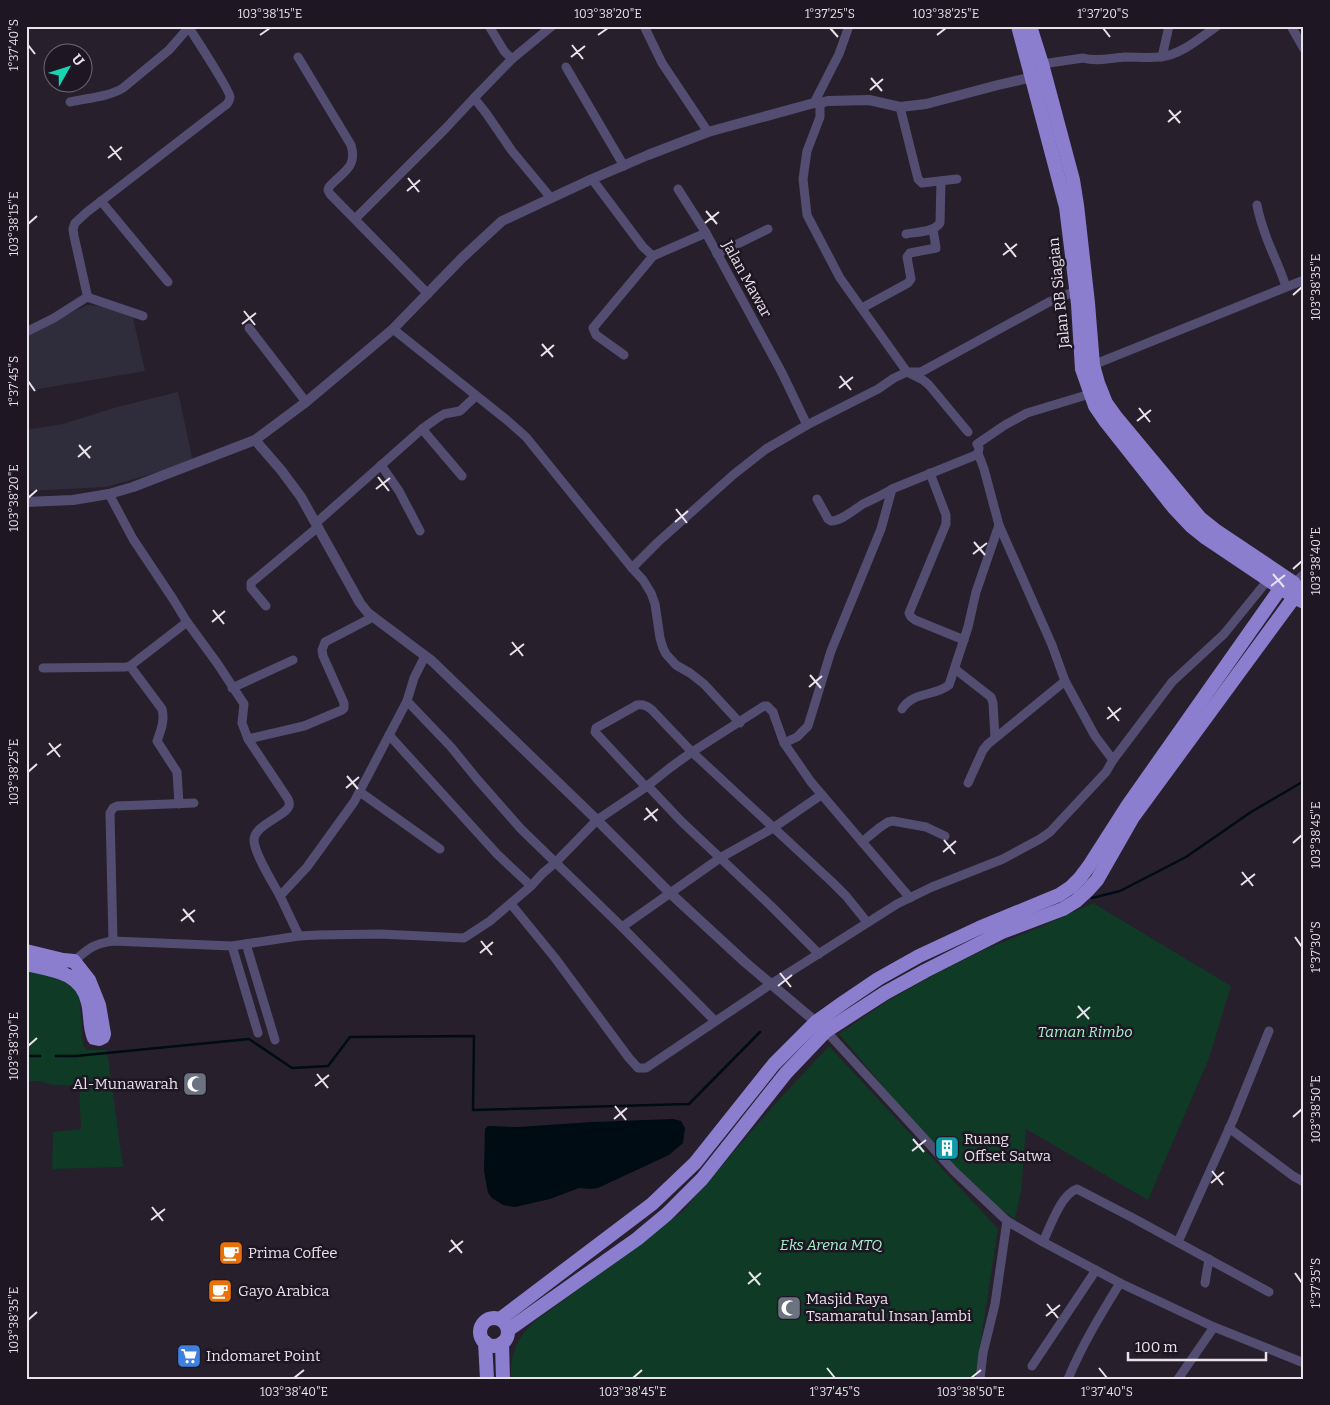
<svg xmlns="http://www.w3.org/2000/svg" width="1330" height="1405" font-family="Bitter,serif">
  <rect width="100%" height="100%" fill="#281f2d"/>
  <!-- commercial -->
  <g fill="#2f2c3c">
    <path d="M88,305L131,309L145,371L26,391V333Z"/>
    <path d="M178,392L193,462L106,487L26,491V430L63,424L114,408Z"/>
  </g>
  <!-- green -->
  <g fill="#0e3a26">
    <path d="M1093,903L1231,986L1209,1058L1148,1200L1026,1129L1021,1191L1015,1219L994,1205L926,1137L839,1034L886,1002L937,973L986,949L1038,928Z"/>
    <path d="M26,971C46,975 65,978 79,993L83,1045L87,1050H107L123,1167L52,1169L53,1132L81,1129L79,1085H53L39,1081H26Z"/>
    <path d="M829,1046L998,1229L975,1379H511C511,1354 515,1340 534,1322L682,1212L774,1105Z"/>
  </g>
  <!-- water -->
  <path fill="#000c13" d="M673,1119L681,1121L685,1128L683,1143L669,1155L598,1188L591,1189L579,1188L550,1199L515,1207L503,1205L492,1198L488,1193L484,1171L485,1129L488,1126L518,1127L592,1122Z"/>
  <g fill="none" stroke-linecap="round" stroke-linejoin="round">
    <!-- stream -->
    <g stroke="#000c13" stroke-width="2.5">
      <path d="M1092,898L1120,891L1186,857L1251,812L1304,781"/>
      <path d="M26,1056H40"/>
      <path d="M56,1056H76L249,1039L292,1068L328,1066L350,1037L474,1036L473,1110L689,1104L760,1032"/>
    </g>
    <!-- minor -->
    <g stroke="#534e71" stroke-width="9">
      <path d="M489,26L504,51L512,59"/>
      <path d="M644,26L662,63L708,132"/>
      <path d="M1291,26L1304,49"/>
      <path d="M298,57L351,145C358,168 342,172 329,187L328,190L330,194L428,294"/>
      <path d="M1162,57L1169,26"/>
      <path d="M1042,64L1083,58C1097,62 1111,58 1125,57C1136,57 1148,58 1160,57C1181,55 1200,38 1217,26"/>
      <path d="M566,67L624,166"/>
      <path d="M474,98L512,59L552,26"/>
      <path d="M70,102C87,98 108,97 123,88L169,50L189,27"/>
      <path d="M814,103L839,54L849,26"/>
      <path d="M820,103V117L807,151L803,179L807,215L840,278L907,372L923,380L929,385L968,432"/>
      <path d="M900,107L918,179L922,183L957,179"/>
      <path d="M592,179L643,247L653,256L706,233"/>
      <path d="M678,189L706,233L782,373L807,425"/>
      <path d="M101,201L168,282"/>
      <path d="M1257,205C1259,217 1263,228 1267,239C1273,255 1281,270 1286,287"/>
      <path d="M355,219L445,129L474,98L486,113L512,151L551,198"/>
      <path d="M906,234C917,232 934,232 940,223L941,181"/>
      <path d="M717,254L768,229"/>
      <path d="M87,297L143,316"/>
      <path d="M862,308L908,283L911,279L907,257L910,253L936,248L933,229"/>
      <path d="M249,328L306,402"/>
      <path d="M393,329L508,421L526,437L632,568L643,580L651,593L655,604L660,638L663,648L666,654L676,665L690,673L704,684L740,723"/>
      <path d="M26,332L54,318L87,297V294L74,236L73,229L75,223L87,212L227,104C228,103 230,99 230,97C230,90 194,36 188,26"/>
      <path d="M624,355L596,335L593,328L653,256"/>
      <path d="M1093,365L1304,280"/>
      <path d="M422,429L462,476"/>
      <path d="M978,453L979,448L977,444L1005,425L1027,413L1090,394"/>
      <path d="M381,465L399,491L420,531"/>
      <path d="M930,473L946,515V524L909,613L911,617L915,620L964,640"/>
      <path d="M109,494L133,539L173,599L187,622L217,663L244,704L242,723L248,739L288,799C289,801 290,803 289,806C286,816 254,825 254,840C254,853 273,883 280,896"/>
      <path d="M817,499L828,519L831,521C842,521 853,510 863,504C873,499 883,495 892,489L976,455L978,453L984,469L999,525L1052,645L1065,681L1095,736L1113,760"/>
      <path d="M316,523L422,429L436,419L444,414L460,411L476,396"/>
      <path d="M632,568L658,542L733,475L766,449L807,425L878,389L894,378L907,372H921L1049,302L1076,291"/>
      <path d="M1294,583L1304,574"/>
      <path d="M266,606L251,588V583L318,527"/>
      <path d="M130,666L162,709C165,720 161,730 157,741L177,772L179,804"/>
      <path d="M43,668L126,667L130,666L187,622"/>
      <path d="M955,669L991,697L993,703L995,738"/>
      <path d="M232,688L293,660"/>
      <path d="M407,701L451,747L477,779L521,829L622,927L715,1021"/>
      <path d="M902,709C913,691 934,697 949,685L968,627L976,592L999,525"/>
      <path d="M389,735L497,854L531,886"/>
      <path d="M248,739L304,726L342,710L344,708V703L323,656L322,650L325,642L373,617"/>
      <path d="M784,743L797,737L808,726L831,651L881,529L892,489"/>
      <path d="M968,783L983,750L988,744L1065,681"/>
      <path d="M648,786L681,821L771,906L819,954"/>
      <path d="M646,787L595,732L596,728L637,705C644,704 647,706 652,710L692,752L832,882L846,896L867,922"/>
      <path d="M360,792L440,849"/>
      <path d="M862,842L879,828L888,822L893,821L926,827L945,836"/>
      <path d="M511,904L555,958L629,1058L638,1068H646L771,984L897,904L932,887L1003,859L1040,839L1050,832L1106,772L1113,760L1172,682L1224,634L1268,580"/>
      <path d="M622,927L720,858L773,828L821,795"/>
      <path d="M299,936L280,896L307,867L354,802L407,701L414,678L425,656"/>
      <path d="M113,941L110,813L113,808L117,806L194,803"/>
      <path d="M246,944L275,1040"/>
      <path d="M232,946L258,1033"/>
      <path d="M74,961C89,948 93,944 113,941L232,946L299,936L318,935L380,934L464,938L490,921L531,886L543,873L555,863L597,820L646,787L671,767L692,752L764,706H767L773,712L775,718L784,743L811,782L910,898"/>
      <path d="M826,1031L954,1171L1007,1221L1043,1242L1120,1283L1214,1327L1304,1363"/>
      <path d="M1229,1128L1293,1176L1304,1182"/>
      <path d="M1043,1242C1050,1227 1061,1194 1077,1189L1133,1218L1269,1292"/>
      <path d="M1178,1242L1233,1120L1269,1031"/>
      <path d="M1205,1283L1209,1259"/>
      <path d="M1032,1366L1096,1270"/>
      <path d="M980,1379L983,1353L995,1304L1007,1221"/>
      <path d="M1068,1379C1082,1345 1101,1314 1120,1283"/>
      <path d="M1178,1379L1214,1327"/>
    </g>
    <!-- tertiary -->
    <g stroke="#534e71" stroke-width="10">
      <path d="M255,440L281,470L301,497L360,603L368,613L432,661L597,820L670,893L746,963L816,1022"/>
      <path d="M26,502L73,500L109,494L133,487L255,440L306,402L393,329L462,258L502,221L592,179L648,155L708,132L814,103H820L828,101L869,100L900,107L926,104L998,85L1033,77"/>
    </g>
    <!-- trunk -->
    <g stroke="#8c7ece" stroke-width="14">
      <path d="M1018,26L1066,207L1078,304L1082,369L1095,406L1106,422L1174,508L1191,526L1206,538L1294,597L1304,602"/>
      <path d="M1030,26L1042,64L1073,180L1077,205L1088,303L1093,365L1098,383L1106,403L1116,417L1200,518L1215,530L1294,583"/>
      <path d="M26,951L63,960L74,961L89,980L99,1005L104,1034L103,1037L99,1039L94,1038C89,1027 91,1014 88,1003C82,972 52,970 26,964"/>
      <circle cx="494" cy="1332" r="14"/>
      <path d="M500,1319L652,1204L695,1163L774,1064L816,1022L844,1002L878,979L919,956L979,928L1059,895L1071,887L1080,878L1089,866L1128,805L1287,579"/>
      <path d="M508,1330L637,1239L667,1214L702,1179L786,1073L826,1031L885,993L925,971L1002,932L1063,909L1076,901L1088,890L1097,880L1133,817L1301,588"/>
      <path d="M485,1342L487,1379"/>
      <path d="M502,1343L503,1379"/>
    </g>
  </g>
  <!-- ticks -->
  <path fill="none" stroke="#e8e2eb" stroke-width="2" d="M830,28L838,37M1103,28L1110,37M260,35L270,28M598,35L608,28M937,35L946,28M28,45L35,54M572,45L583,59M571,57L585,46M871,78L882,91M870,90L883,79M1169,110L1180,123M1168,122L1181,111M110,146L121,160M108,158L122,147M408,178L419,192M407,191L420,180M706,211L717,224M705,223L719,212M28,224L37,216M1005,243L1016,257M1003,255L1017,244M1293,295L1302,287M244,311L255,325M242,324L256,313M542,344L553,357M541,356L554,345M840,376L851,390M28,381L35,391M839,388L853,377M1139,408L1150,422M1137,421L1151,410M79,445L90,458M78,457L91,446M378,477L389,491M376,489L390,478M28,498L37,490M676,509L687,523M675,522L688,511M974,542L985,555M973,554L987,543M1293,569L1302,561M1273,574L1284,587M1271,586L1285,575M213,610L224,624M212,622L225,611M512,642L523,656M510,655L524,644M810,675L821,688M809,687L822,676M1108,707L1119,721M1107,719L1121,708M49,743L60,757M47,755L61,744M28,772L37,764M347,776L358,789M346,788L359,777M646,808L657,821M644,820L658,809M944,840L955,854M1293,843L1302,835M943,852L956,841M1242,872L1253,886M1241,885L1255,874M183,909L194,922M181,921L195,910M1295,937L1302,947M481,941L492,955M480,953L493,942M780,973L791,987M778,986L792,975M1078,1006L1089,1019M1077,1018L1090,1007M28,1046L37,1038M317,1074L328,1088M315,1086L329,1075M615,1106L626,1120M1293,1117L1302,1109M614,1119L627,1108M913,1139L924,1152M912,1151L926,1140M1212,1171L1223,1185M1211,1183L1224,1172M152,1207L163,1221M151,1220L165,1209M451,1240L462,1253M449,1252L463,1241M749,1272L760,1285M1295,1273L1302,1283M748,1284L761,1273M1047,1304L1058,1318M1046,1316L1060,1305M28,1320L37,1312M827,1368L835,1378M1099,1368L1107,1378M294,1378L304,1370M633,1378L642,1370M971,1378L981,1370"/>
  <!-- icons -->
  <defs>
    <symbol id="mosque-square" viewBox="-11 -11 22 22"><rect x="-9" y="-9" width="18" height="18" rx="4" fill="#6b7280" stroke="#1e1623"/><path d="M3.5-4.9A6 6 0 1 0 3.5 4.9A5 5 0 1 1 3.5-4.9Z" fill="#fff"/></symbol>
    <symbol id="building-square" viewBox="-11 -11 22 22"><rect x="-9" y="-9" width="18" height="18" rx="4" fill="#0f9aa8" stroke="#1e1623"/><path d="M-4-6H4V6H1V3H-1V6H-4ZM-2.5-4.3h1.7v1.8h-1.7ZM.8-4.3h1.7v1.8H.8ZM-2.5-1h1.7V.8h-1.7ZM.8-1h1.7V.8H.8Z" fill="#fff"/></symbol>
    <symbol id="cafe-square" viewBox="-11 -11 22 22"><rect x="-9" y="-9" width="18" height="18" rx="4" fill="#e8710a" stroke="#1e1623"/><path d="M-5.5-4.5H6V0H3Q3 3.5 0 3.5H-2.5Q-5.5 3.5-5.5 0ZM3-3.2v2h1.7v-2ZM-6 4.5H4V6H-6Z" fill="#fff"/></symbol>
    <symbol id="supermarket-square" viewBox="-11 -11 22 22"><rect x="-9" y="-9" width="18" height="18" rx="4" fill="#3f7fe0" stroke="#1e1623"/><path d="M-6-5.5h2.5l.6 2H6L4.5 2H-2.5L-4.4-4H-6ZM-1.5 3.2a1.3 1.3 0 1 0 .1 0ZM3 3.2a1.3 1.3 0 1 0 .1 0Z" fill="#fff"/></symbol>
  </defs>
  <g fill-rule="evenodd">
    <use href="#mosque-square" x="181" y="1070" width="28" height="28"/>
    <use href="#building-square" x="933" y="1134" width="28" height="28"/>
    <use href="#cafe-square" x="217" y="1239" width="28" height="28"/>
    <use href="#cafe-square" x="206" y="1277" width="28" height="28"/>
    <use href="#mosque-square" x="775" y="1294" width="28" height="28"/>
    <use href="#supermarket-square" x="175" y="1342" width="28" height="28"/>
  </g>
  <g text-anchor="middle" stroke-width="5" stroke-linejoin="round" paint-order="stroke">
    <!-- street labels -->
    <g font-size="15" fill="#e8e2eb" stroke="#1e1623">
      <text transform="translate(747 279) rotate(61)" y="5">Jalan Mawar</text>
      <text transform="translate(1059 293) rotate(-96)" y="5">Jalan RB Siagian</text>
    </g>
    <!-- park labels -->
    <g font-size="15" font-style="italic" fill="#a3f3c9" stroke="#1e1623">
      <text x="1085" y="1037">Taman Rimbo</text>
      <text x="831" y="1250">Eks Arena MTQ</text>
    </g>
    <!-- poi labels -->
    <g font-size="15" fill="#e8e2eb" stroke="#1e1623" text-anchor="start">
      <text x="178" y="1089" text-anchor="end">Al-Munawarah</text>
      <text x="964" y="1144">Ruang<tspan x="964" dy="17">Offset Satwa</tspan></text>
      <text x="248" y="1258">Prima Coffee</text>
      <text x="238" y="1296">Gayo Arabica</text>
      <text x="806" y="1304">Masjid Raya<tspan x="806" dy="17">Tsamaratul Insan Jambi</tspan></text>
      <text x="206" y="1361">Indomaret Point</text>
    </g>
  </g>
  <!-- border -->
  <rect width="1330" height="1405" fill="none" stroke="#1e1623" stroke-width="55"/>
  <!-- north arrow -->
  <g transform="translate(68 68) rotate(51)"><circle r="24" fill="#1e1623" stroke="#6f6873"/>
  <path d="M0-4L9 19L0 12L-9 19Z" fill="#17d5b2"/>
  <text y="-8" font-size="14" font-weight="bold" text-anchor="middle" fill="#e8e2eb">U</text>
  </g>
  <!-- scale -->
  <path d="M1128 1352v8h138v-8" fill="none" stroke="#e8e2eb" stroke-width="2.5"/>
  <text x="1135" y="1352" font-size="15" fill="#e8e2eb" stroke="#1e1623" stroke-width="4" paint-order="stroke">100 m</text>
  <rect x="28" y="28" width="1274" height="1350" fill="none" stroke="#e8e2eb" stroke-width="2"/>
  <g font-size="12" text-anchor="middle" fill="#e8e2eb">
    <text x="270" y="18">103°38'15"E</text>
    <text x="608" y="18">103°38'20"E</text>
    <text x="830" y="18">1°37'25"S</text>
    <text x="946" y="18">103°38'25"E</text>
    <text x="1103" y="18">1°37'20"S</text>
    <text transform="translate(14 45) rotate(-90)" y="4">1°37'40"S</text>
    <text transform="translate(14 224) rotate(-90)" y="4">103°38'15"E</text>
    <text transform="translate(1316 287) rotate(-90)" y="4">103°38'35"E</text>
    <text transform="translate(14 381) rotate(-90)" y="4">1°37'45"S</text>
    <text transform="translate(14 498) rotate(-90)" y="4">103°38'20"E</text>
    <text transform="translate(1316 561) rotate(-90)" y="4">103°38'40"E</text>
    <text transform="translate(14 772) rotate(-90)" y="4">103°38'25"E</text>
    <text transform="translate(1316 835) rotate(-90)" y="4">103°38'45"E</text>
    <text transform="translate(1316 947) rotate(-90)" y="4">1°37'30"S</text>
    <text transform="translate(14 1046) rotate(-90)" y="4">103°38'30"E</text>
    <text transform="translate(1316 1109) rotate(-90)" y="4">103°38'50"E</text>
    <text transform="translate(1316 1283) rotate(-90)" y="4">1°37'35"S</text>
    <text transform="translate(14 1320) rotate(-90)" y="4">103°38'35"E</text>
    <text x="294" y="1396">103°38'40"E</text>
    <text x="633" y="1396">103°38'45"E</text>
    <text x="835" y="1396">1°37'45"S</text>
    <text x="971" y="1396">103°38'50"E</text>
    <text x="1107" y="1396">1°37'40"S</text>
  </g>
</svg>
